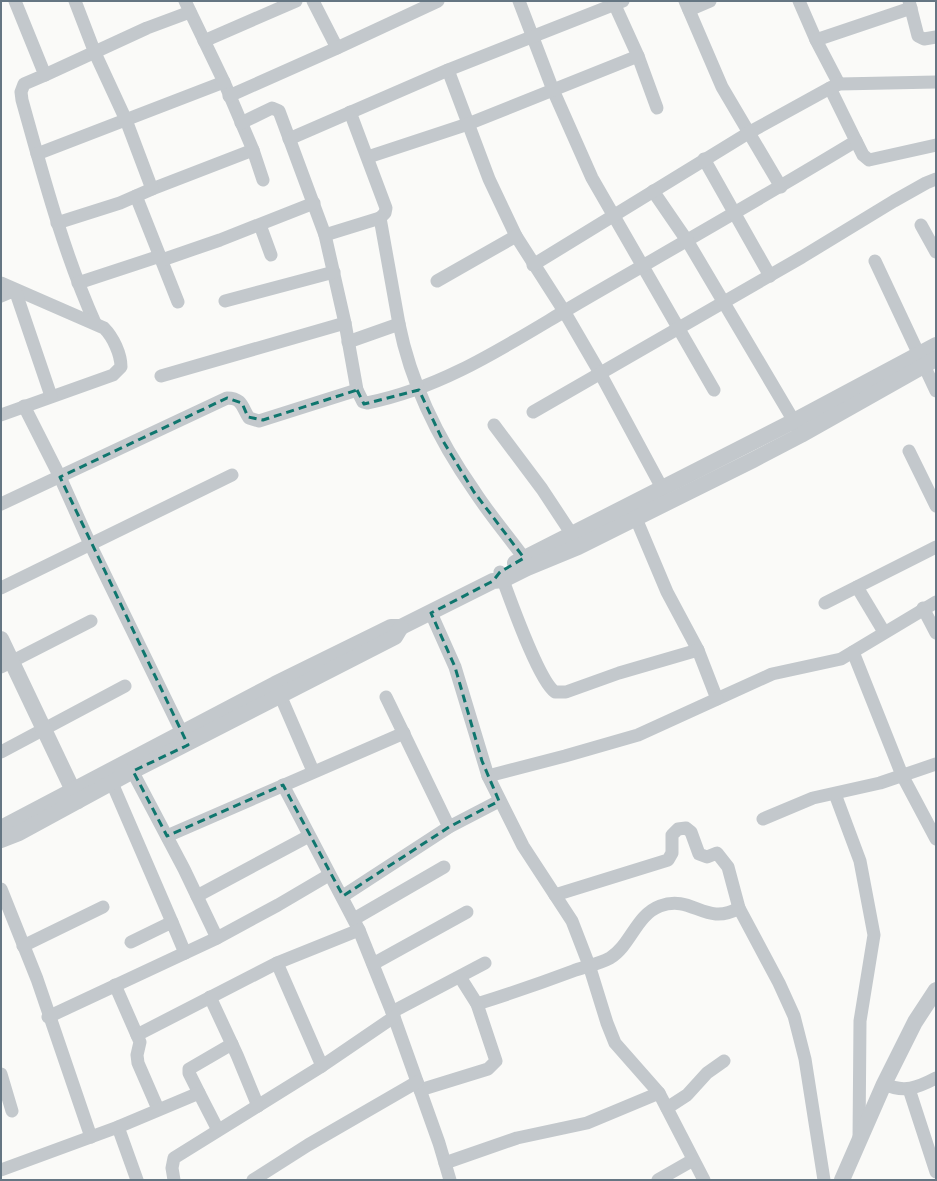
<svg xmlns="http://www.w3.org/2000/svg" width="937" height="1181" font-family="'Public Sans',sans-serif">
  <rect width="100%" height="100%" fill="#fafaf8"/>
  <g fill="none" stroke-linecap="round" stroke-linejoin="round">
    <!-- minor -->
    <g stroke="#c3c8cc" stroke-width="13">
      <path d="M15,1L45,75L24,84L21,92L22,100C43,175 63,251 95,323"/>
      <path d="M185,1L224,82L253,150"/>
      <path d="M313,1L337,48"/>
      <path d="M519,1L553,90L592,178L714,390"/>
      <path d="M685,1L722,87L781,187"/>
      <path d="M799,1L816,40L911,8"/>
      <path d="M909,1L918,36L924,39L936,37"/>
      <path d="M689,10L710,1"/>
      <path d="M816,40L839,84"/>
      <path d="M204,41L296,1"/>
      <path d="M638,56L657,108"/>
      <path d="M448,70L489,179L516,236L564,311L600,373L662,488"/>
      <path d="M45,75L147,28L190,12"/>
      <path d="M229,96L337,48L438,1"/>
      <path d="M350,112L386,208L385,213L380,218"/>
      <path d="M241,123L272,108L279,111L325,235L345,323L357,390L363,402L367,403C448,387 516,339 587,298C677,246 767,195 856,141L830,88"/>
      <path d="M289,139L448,70L623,1"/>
      <path d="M856,141L863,155L869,160L936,145"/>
      <path d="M37,154L224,82"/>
      <path d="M368,157L468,124L638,56L613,1"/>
      <path d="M704,159L770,276"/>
      <path d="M152,189L253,150L263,180"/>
      <path d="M653,191L688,242L798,428"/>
      <path d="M136,196L178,302"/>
      <path d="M57,223L120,203L152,189L126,120L95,53L75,1"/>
      <path d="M260,225L271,255"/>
      <path d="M921,225L936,252"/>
      <path d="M325,235L380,218L399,324"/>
      <path d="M162,260L220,240L314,203"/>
      <path d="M875,261L936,391"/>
      <path d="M533,265L750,132L830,88L839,84L936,82"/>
      <path d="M437,281L516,236"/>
      <path d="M1,283L104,328C113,337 121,354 121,367L113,375L1,415"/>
      <path d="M78,283L160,256"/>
      <path d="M1,296L15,290L51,396"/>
      <path d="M225,301L334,272"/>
      <path d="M348,342L399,324C411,384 440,442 475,492C490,515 508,536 524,558"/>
      <path d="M161,376L345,323"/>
      <path d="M24,406L60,477L90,544L186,741"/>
      <path d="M533,412L802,257L894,201L926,183L936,179"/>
      <path d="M494,425L542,489L571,533"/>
      <path d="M909,451L936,506"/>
      <path d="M1,504L227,398C243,398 242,408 249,418L259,421L357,390"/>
      <path d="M632,509L667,592L698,650L717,699L772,674L841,659L936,602"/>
      <path d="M500,572C509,596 538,680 555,692H566L619,673L698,650"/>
      <path d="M857,587L884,632"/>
      <path d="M1,588L232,475"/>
      <path d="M825,603L936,547"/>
      <path d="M923,608L936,633"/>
      <path d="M431,613L455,667L488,776L523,846L572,921L589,965L607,1023L615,1043L659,1093L704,1180"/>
      <path d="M853,652L902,775L936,839"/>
      <path d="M1,667L91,621"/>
      <path d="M277,688L313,771"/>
      <path d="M386,697L449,827"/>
      <path d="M1,752L125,686"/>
      <path d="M128,763L184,869L217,938"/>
      <path d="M488,776L565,756L638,735L717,699"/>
      <path d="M112,783L172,922"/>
      <path d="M283,785L359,930L394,1017L439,1143L450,1180"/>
      <path d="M835,794L860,861L874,935L860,1021L859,1140"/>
      <path d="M763,819L813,798L880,783L936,764"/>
      <path d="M167,836L404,733"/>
      <path d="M1,889L37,979L91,1137"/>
      <path d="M555,895L668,860L672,853V835L678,829L686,828L691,832L699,854L707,857L717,853L728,867L739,908L779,983L794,1016L805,1059L824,1180"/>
      <path d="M197,896L309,836"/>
      <path d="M343,896L449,827L499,801"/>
      <path d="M354,919L444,867"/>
      <path d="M131,942L172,922L185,953"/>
      <path d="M23,946L103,907"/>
      <path d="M277,963L322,1066"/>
      <path d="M373,964L467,912"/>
      <path d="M115,985L140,1042L137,1055L138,1063L158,1109"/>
      <path d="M210,997L237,1055L258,1106"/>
      <path d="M477,1004C509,994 541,983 573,971C584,967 599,964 610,958C631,945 636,915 660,906C693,894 705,927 739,908"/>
      <path d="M392,1012L485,963"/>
      <path d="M48,1017L217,938L278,905L329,875"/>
      <path d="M137,1035L277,963L359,930"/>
      <path d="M1,1074L12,1111"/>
      <path d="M884,1084C904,1093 917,1088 936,1078"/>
      <path d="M909,1089L936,1172"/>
      <path d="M420,1090L488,1069L496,1061L477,1004L460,977"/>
      <path d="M199,1093L189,1073V1069L232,1044"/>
      <path d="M667,1108L687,1095L707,1073L724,1061"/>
      <path d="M118,1127L137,1180"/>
      <path d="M445,1163L517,1138L587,1123L659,1093"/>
      <path d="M1,1170L118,1127L199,1093L218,1130"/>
      <path d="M174,1180L172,1168L174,1158L322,1066L394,1017"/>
      <path d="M253,1180L308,1145L417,1082"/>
      <path d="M658,1180L693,1160"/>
    </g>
    <!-- tertiary -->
    <g stroke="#c3c8cc" stroke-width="16">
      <path d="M515,563L794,421L936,345"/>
      <path d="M1,639L78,801"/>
      <path d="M1,828L275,684L391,627H401L493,581L503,580L527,568L578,547L753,460L801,435L936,359"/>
      <path d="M1,840L19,833L133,771L395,637L401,627"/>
      <path d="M842,1180L884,1084L915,1022L936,990"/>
    </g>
  </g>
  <!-- marked area -->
  <path fill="none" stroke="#0f766e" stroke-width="3" stroke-dasharray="8 5" stroke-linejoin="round" d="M357,390L364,404L419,390L443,441L474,492L524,558L500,572L493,581L431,613L455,667L482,761L499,801L449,827L343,896L283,785L167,836L133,771L188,745L60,477L227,398L242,403L248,417L263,420Z"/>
  <!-- border -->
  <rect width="937" height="1181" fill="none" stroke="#657683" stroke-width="4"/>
</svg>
